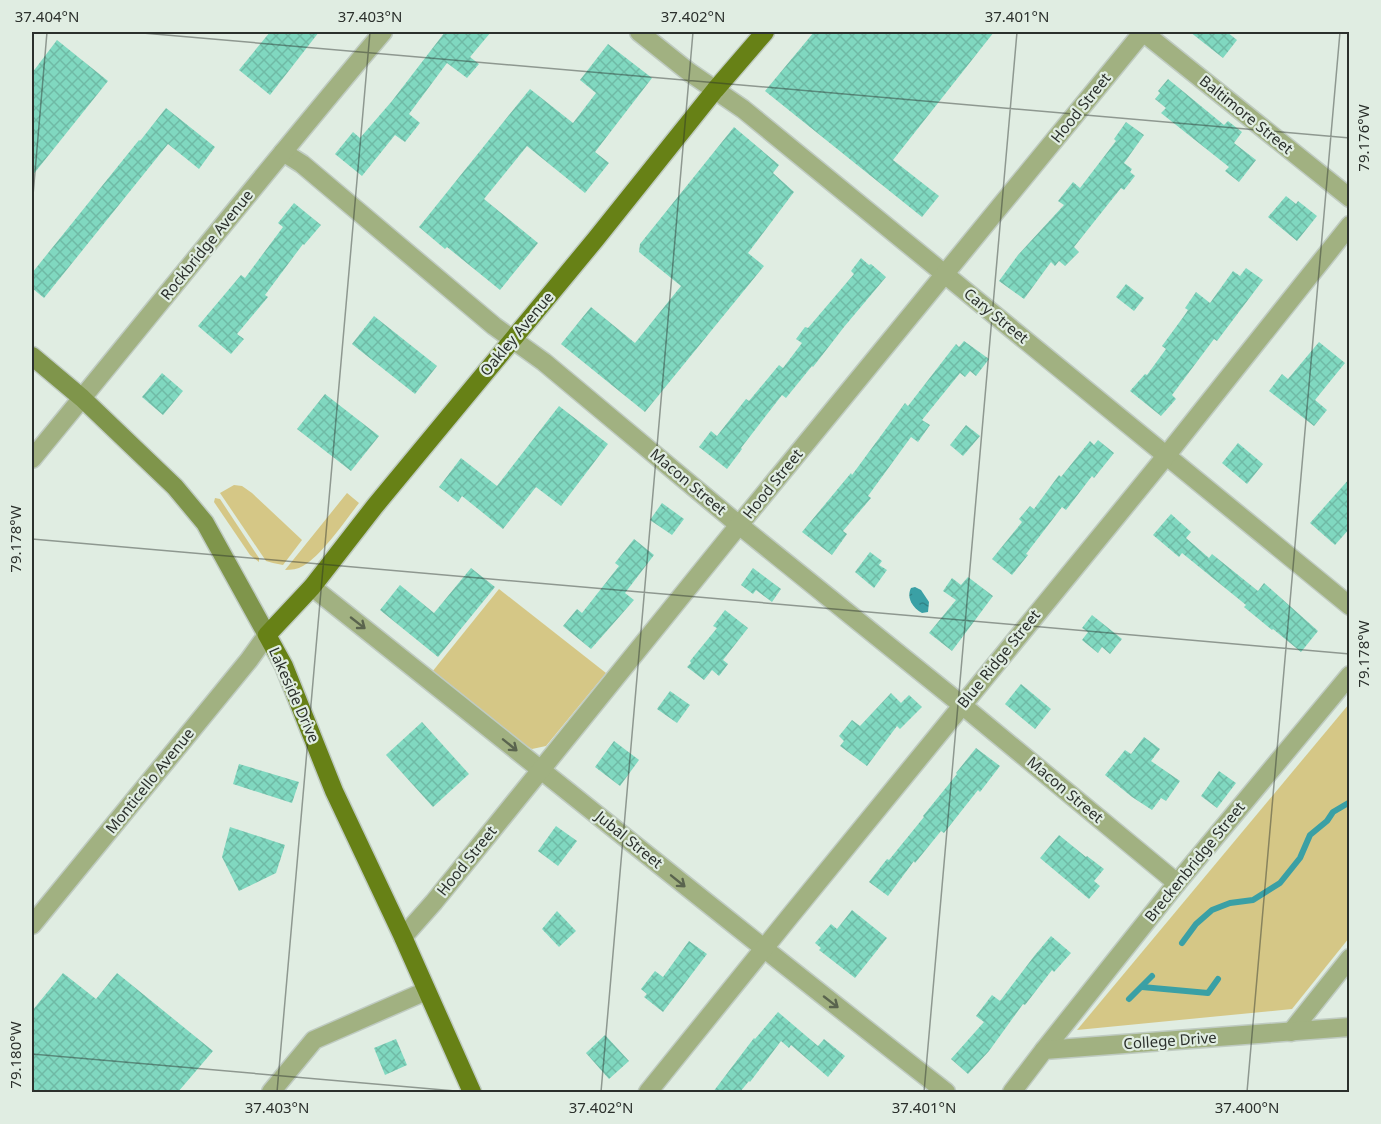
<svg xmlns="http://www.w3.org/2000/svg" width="1381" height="1124" font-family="'Noto Sans',sans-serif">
  <defs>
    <pattern id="water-ripples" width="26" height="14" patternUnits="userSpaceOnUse" patternTransform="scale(1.5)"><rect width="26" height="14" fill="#3aa0a5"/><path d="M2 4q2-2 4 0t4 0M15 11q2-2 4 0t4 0" fill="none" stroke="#318387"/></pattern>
    <pattern id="building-cross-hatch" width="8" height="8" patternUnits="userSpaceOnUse" patternTransform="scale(1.5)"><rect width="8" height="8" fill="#80d8c0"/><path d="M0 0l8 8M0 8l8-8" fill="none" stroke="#6fbaa5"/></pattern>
  </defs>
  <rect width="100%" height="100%" fill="#e0ede2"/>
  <!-- green -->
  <g fill="#d5c786">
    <path d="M234,485L242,486L252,493L302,540L283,565L273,563L266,561L220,493Z"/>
    <path d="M347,493L359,503C346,520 321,556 303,566C298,569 291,570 285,570Z"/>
    <path d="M215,498L220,499L259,558V562L250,555L214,502Z"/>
    <path d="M499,589L606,673L546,746L532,749L523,744L432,672Z"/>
    <path d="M1349,704V938L1292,1009L1077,1030Z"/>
  </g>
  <!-- water -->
  <path fill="url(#water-ripples)" d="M915,587L921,590L929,602L928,612L922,613C913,608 906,598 911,588Z"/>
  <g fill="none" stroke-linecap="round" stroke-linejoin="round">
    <!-- stream -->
    <g stroke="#3aa0a5" stroke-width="6">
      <path d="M1182,943L1196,924L1212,910L1230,903L1253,900L1280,883L1300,858L1310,835L1327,821L1333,812L1350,802"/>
      <path d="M1142,987L1208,993L1218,979"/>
      <path d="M1129,999L1152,976"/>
    </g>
  </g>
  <!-- building -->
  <g fill="url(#building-cross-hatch)">
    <path d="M270,32H319L270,95L239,70Z"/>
    <path d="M445,32H491L470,57L479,64L467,78L447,63L409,114L420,123L405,142L395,135L362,176L335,154L353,132L360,138L392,101Z"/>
    <path d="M814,32H994L893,160L939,196L922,217L765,91Z"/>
    <path d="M1190,32H1227L1237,40L1223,58Z"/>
    <path d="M57,40L108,81L32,176V73Z"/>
    <path d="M608,44L652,78L595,152L609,163L585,193L527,146L484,199L538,243L500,290L447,247L445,249L419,227L530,89L573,123L596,93L580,80Z"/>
    <path d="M1168,79L1224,125L1228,121L1242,132L1234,143L1256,160L1239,182L1225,171L1229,167L1161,113L1166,108L1155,99L1160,93L1158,91Z"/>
    <path d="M166,108L215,147L199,169L168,144L44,298L32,288V273L139,140L140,141Z"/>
    <path d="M1126,122L1144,135L1124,163L1132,169L1130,172L1135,176L1124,190L1121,188L1074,247L1079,252L1065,266L1059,261L1055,266L1051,262L1024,299L999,281L1018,255L1064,205L1058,201L1073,182L1080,188L1116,141L1114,139Z"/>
    <path d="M734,127L779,165L773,173L794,192L748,253L764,266L645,412L561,344L591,307L635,343L681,286L639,252L640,244Z"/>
    <path d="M1286,196L1296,204L1298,201L1317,216L1297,241L1268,217Z"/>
    <path d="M294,203L321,225L304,245L303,244L265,295L268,297L237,334L244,339L231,354L198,326L241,275L245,278L283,227L278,223Z"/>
    <path d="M861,258L869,265L871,264L886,277L844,327L813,367L812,366L786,398L782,395L741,448L742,449L727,469L699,447L711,431L717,436L746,399L749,401L779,365L783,368L802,343L796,339L805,327L808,328L854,274L851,271Z"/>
    <path d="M1246,268L1263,280L1217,341L1214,339L1172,395L1176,399L1161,416L1130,391L1145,374L1147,375L1166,349L1162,346L1184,316L1188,310L1185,308L1196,292L1210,303L1233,271L1240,276Z"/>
    <path d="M1126,284L1144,298L1134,311L1116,297Z"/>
    <path d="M374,316L437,366L415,394L352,344Z"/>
    <path d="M964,341L989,359L976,376L970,371L965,377L960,373L922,420L930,425L918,442L911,437L868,496L871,498L843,531L847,534L832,555L802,532L851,473L852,475L905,403L908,406L956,344L959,347Z"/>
    <path d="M1319,342L1345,363L1315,400L1327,410L1314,426L1269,391L1282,374L1288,379Z"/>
    <path d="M162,373L183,391L163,415L142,397Z"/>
    <path d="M325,394L379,436L351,471L297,429Z"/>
    <path d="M559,406L608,444L561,506L536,487L503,529L462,496L458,502L439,487L461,458L497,486Z"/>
    <path d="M966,425L980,436L963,456L950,445Z"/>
    <path d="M1098,440L1114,453L1094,478L1092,476L1066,510L1062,507L1026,554L1028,555L1012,575L992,559L1022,522L1019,519L1030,506L1034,509L1059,475L1061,477L1090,441L1094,445Z"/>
    <path d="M1238,443L1263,464L1247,484L1222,463Z"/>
    <path d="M1350,478V528L1335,545L1310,523Z"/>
    <path d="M662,503L684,519L672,535L650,520Z"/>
    <path d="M1171,514L1191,532L1186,538L1209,558L1212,554L1258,591L1264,583L1318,631L1301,652L1273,629L1272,630L1244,607L1246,605L1182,553L1179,557L1153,535Z"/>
    <path d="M634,539L654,555L625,593L634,600L591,649L563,626L577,609L582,613L619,566L615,563Z"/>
    <path d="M870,552L882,561L879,565L887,570L874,588L855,572Z"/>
    <path d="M471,568L495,587L438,657L380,610L400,585L434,613Z"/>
    <path d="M753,568L781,589L772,602L756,590L753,594L741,585Z"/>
    <path d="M968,577L993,596L952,651L929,633L956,600L943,591L952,578L961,585Z"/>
    <path d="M725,610L748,628L723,660L728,664L719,676L712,670L704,680L687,667L691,663L690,661L717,628L713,626Z"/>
    <path d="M1092,615L1122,639L1110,654L1102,647L1098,653L1082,640L1088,632L1082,628Z"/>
    <path d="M1021,684L1051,709L1035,729L1005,704Z"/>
    <path d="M670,691L690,705L677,723L657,709Z"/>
    <path d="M891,693L901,703L909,695L922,707L900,729L897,726L867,766L840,746L844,741L839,736L852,720L860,726Z"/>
    <path d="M422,722L469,774L433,807L386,755Z"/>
    <path d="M1144,737L1160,749L1151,761L1180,781L1166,801L1161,798L1152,810L1132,797L1105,775L1125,750L1131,754Z"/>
    <path d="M614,741L639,760L620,786L595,767Z"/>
    <path d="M976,748L1000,766L980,792L978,790L944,833L941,831L915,863L914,861L888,896L869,882L887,859L889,860L924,817L923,816L957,774L956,773Z"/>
    <path d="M239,764L299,782L292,803L233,784Z"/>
    <path d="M1219,771L1236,783L1217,808L1201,796Z"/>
    <path d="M556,826L577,841L558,866L538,851Z"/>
    <path d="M230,827L285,845L276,873L239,891L222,857Z"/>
    <path d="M1059,835L1086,857L1087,856L1104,869L1094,881L1100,886L1089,899L1040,858Z"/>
    <path d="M852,910L887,938L855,978L819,950L821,948L815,943L831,924L837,929Z"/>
    <path d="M557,911L576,931L559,947L542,929Z"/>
    <path d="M1051,936L1071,953L1054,972L1052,970L1025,1005L1023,1004L989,1051L968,1074L951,1059L984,1022L976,1016L992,995L1000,1001L1035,955Z"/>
    <path d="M689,941L707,954L663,1012L644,997L647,994L641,989L655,971L663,977Z"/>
    <path d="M63,973L96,999L117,973L213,1051L178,1092H32V1011Z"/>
    <path d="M778,1012L818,1046L824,1039L845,1056L828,1077L791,1045L789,1048L781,1041L750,1082L749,1081L740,1092H713L754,1038L755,1039Z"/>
    <path d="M605,1035L629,1061L609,1079L586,1053Z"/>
    <path d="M396,1039L407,1065L385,1075L374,1048Z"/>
  </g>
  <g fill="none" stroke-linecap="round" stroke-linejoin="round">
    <defs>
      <g id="minor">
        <path d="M639,32L689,72L743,109L1350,606"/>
        <path d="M1143,32L1350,198"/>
        <path d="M283,152L302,164L494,326L544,362L739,525L962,705L1177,883"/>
        <path d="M32,459C149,317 264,173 383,32"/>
        <path d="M312,587C524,755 733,926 946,1092"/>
        <path d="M32,925L249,660L267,635"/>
        <path d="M403,937L434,902L739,525L1143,32"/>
        <path d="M1291,1032L1350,958"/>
        <path d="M1044,1050L1177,883L1350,675"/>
        <path d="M271,1092L314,1040L426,991"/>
        <path d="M648,1092L791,915L1166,456L1350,225"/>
        <path d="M1012,1092L1044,1050L1350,1027"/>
      </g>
      <path id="secondary" d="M32,356L82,398L175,487L205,523L267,635"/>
      <path id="primary" d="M472,1092L403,937L334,791L284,666L267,635L312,587L375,506L595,240L715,90L765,32"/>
    </defs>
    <!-- minor casing -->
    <use href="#minor" stroke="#bfcbc1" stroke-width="21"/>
    <!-- secondary casing -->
    <use href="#secondary" stroke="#bfcbc1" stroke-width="21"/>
    <!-- primary casing -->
    <use href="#primary" stroke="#bfcbc1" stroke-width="21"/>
    <!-- minor -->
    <use href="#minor" stroke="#a1b181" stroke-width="18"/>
    <!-- secondary -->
    <use href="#secondary" stroke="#7f954b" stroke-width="18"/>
    <!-- primary -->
    <use href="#primary" stroke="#678116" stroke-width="18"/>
  </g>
  <!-- one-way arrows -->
  <defs><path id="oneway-shaft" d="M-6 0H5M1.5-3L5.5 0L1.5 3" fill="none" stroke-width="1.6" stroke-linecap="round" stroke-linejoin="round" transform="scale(1.5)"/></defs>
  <g stroke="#5a644e">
    <use href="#oneway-shaft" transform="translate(358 623) rotate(38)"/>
    <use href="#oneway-shaft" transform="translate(510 745) rotate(39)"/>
    <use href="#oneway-shaft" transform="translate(678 881) rotate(39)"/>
    <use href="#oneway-shaft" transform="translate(831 1002) rotate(38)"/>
  </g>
  <!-- ticks -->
  <path fill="none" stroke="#2b302c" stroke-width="1.5" stroke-opacity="0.45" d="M131,32L1350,138M32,207L47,32M32,539L1350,654M32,1054L467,1092M277,1092L370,32M601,1092L693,32M924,1092L1017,32M1247,1092L1340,32"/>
  <g text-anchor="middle" stroke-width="4.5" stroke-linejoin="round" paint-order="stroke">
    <!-- street labels -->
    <g font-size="15" fill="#2b302c" stroke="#e0ede2">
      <text transform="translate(1081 108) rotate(-51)" y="5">Hood Street</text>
      <text transform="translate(1246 115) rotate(39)" y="5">Baltimore Street</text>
      <text transform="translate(207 245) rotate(-51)" y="5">Rockbridge Avenue</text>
      <text transform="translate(996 316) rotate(39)" y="5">Cary Street</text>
      <text transform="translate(517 334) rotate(-50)" y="5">Oakley Avenue</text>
      <text transform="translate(688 482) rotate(40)" y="5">Macon Street</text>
      <text transform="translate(773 484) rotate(-51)" y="5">Hood Street</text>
      <text transform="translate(999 659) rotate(-51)" y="5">Blue Ridge Street</text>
      <text transform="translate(294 695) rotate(66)" y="5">Lakeside Drive</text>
      <text transform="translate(150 781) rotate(-51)" y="5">Monticello Avenue</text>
      <text transform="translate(1065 790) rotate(40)" y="5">Macon Street</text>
      <text transform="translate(629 840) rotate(39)" y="5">Jubal Street</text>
      <text transform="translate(467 861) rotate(-51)" y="5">Hood Street</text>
      <text transform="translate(1195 862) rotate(-51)" y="5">Breckenbridge Street</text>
      <text transform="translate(1170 1041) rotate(-4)" y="5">College Drive</text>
    </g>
  </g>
  <!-- border -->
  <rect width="1381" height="1124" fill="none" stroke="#e0ede2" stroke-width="66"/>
  <rect x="33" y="33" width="1315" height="1058" fill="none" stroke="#2b302c" stroke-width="2"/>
  <g font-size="15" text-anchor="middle" fill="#2b302c">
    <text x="47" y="22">37.404°N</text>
    <text x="370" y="22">37.403°N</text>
    <text x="693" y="22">37.402°N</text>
    <text x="1017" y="22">37.401°N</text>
    <text transform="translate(1364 138) rotate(-90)" y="5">79.176°W</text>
    <text transform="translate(16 539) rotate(-90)" y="5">79.178°W</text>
    <text transform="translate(1364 654) rotate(-90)" y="5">79.178°W</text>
    <text transform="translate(16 1055) rotate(-90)" y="5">79.180°W</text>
    <text x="277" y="1113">37.403°N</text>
    <text x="601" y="1113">37.402°N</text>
    <text x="924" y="1113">37.401°N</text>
    <text x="1247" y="1113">37.400°N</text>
  </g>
</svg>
